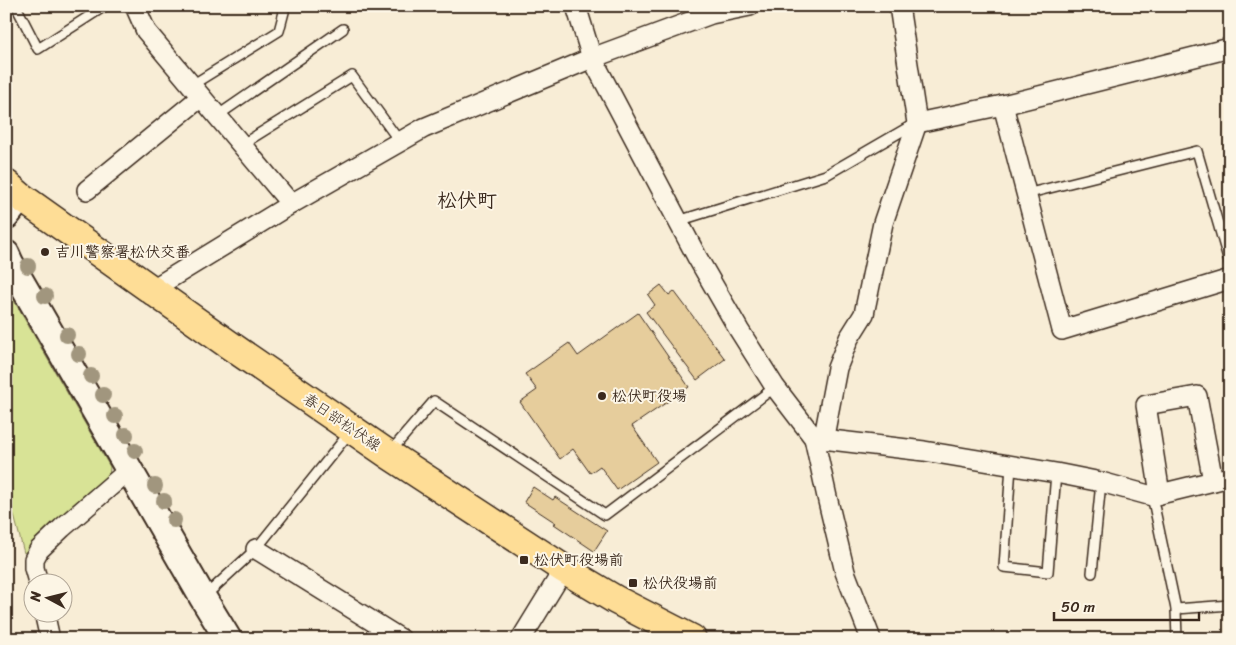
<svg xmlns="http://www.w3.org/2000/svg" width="1236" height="645" font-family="Sriracha,'Klee One',sans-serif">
  <rect width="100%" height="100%" fill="#f8edd6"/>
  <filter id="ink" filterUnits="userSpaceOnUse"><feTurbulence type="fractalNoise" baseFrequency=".02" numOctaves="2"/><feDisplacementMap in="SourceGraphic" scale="10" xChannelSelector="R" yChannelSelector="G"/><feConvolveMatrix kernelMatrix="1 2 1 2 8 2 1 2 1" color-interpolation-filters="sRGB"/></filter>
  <g filter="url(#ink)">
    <!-- green -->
    <path fill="#d8e396" stroke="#8a865a" d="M6,287L110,467L109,478L24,553L6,485Z"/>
    <!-- building -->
    <g fill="#e6cd9c" stroke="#3b2a1e">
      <path d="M661,285L669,295L674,291L725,359L697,380L646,312L655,305L648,295Z"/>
      <path d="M638,313L689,387L632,426L657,462L617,490L600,466L590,473L573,449L560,459L520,402L537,390L525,374L569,343L578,356Z"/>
      <path d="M533,487L553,500L555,497L607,531L594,551L554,524L556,523L524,502Z"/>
    </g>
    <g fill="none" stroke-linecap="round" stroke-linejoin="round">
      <defs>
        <g id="lane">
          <path d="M18,10L38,49L105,6"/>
          <path d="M192,85L279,31L284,12L281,6"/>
          <path d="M217,116L343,29"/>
          <path d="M241,145L352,76L400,142"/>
          <path d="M1026,194L1197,151L1230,265"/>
          <path d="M678,221L826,175L914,124"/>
          <path d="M390,452L434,401L605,515L775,387"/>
          <path d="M1011,466L1004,567L1048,572L1056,473"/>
          <path d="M1152,496L1176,609L1177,639"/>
          <path d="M1092,573L1101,482"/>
          <path d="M205,596L256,549L350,432"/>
          <path d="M1176,609L1230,605"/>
        </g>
        <g id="street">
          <path d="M135,6L146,31L291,204"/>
          <path d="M576,6L592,58L697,257L739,330L775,387L814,438L827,497L845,572L871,639"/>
          <path d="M1003,105L1062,330L1230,279"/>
          <path d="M917,123L1003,105L1230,48"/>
          <path d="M87,190L201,97"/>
          <path d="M151,290L291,204L424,128L592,58L711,14L750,6"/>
          <path d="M814,438L825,431L837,368L849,338L864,314L883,223L917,123L899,6"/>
          <path d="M814,438L924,451L1056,473L1101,482L1152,496L1230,477"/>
          <path d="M1160,494L1146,405L1197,396L1213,481"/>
          <path d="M256,549L401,639"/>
          <path d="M38,582L34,568V559L39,550L62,528L129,470"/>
          <path d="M44,612L50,639"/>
          <path d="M521,639L564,569"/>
        </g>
        <g id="secondary">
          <path d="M6,216L21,197"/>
          <path d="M6,254L10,263L203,598L228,639"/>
        </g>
        <path id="primary" d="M6,184L21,197L80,239L228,344L388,454L564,569L616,600L692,639"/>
      </defs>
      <!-- lane casing -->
      <use href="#lane" stroke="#3b2a1e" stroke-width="12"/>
      <!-- street casing -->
      <use href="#street" stroke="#3b2a1e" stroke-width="22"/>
      <!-- secondary casing -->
      <use href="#secondary" stroke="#3b2a1e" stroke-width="30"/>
      <!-- primary casing -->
      <use href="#primary" stroke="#3b2a1e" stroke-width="31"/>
      <!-- lane -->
      <use href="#lane" stroke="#fcf5e5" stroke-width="9"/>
      <!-- street -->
      <use href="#street" stroke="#fcf5e5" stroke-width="19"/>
      <!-- secondary -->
      <use href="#secondary" stroke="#fcf5e5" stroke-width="26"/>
      <!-- primary -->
      <use href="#primary" stroke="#fedd96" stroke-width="28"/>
    </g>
    <!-- trees -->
    <g fill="#a1967e">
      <circle cx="28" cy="266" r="8"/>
      <circle cx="45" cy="296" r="8"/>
      <circle cx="67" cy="335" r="8"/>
      <circle cx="79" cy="354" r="8"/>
      <circle cx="91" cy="376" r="8"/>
      <circle cx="103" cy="395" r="8"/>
      <circle cx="115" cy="416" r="8"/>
      <circle cx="126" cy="435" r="8"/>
      <circle cx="135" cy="451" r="8"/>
      <circle cx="155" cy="486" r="8"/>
      <circle cx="164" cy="501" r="8"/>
      <circle cx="174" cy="520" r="8"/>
    </g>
  </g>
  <!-- markers -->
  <g fill="#3b2a1e" stroke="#fcf5e5" stroke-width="2">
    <circle cx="45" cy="252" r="5"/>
    <circle cx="602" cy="396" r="5"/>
    <rect x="519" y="555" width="10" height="10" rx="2.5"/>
    <rect x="628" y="578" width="10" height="10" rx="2.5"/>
  </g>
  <g text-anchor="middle" stroke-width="4" stroke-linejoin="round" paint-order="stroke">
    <!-- poi labels -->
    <g font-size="15" font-weight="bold" fill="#3b2a1e" stroke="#fcf5e5" text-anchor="start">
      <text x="55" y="257">吉川警察署松伏交番</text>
      <text x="612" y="401">松伏町役場</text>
      <text x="534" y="565">松伏町役場前</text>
      <text x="643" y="588">松伏役場前</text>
    </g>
    <!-- street labels -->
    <g font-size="15" fill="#3b2a1e" stroke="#fcf5e5">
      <text transform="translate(342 422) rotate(34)" y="5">春日部松伏線</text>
    </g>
    <!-- district labels -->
    <g font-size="20" font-weight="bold" fill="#3b2a1e" stroke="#fcf5e5">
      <text x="467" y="207">松伏町</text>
    </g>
  </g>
  <!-- margin -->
  <rect width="1236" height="645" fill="none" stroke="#fcf5e5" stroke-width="25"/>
  <rect x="12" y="12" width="1211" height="620" fill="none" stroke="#3b2a1e" stroke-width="2" filter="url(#ink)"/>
  <!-- north arrow -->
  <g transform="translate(48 598) rotate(277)"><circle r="24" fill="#fcf5e5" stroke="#afa495"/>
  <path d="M0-4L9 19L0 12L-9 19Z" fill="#3b2a1e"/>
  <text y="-8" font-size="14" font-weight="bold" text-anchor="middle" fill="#3b2a1e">N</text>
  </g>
  <!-- scale -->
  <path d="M1054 612v8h145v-8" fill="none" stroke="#3b2a1e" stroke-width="2.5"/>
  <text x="1061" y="612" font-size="15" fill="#3b2a1e" stroke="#fcf5e5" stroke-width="4" paint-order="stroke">50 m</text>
</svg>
